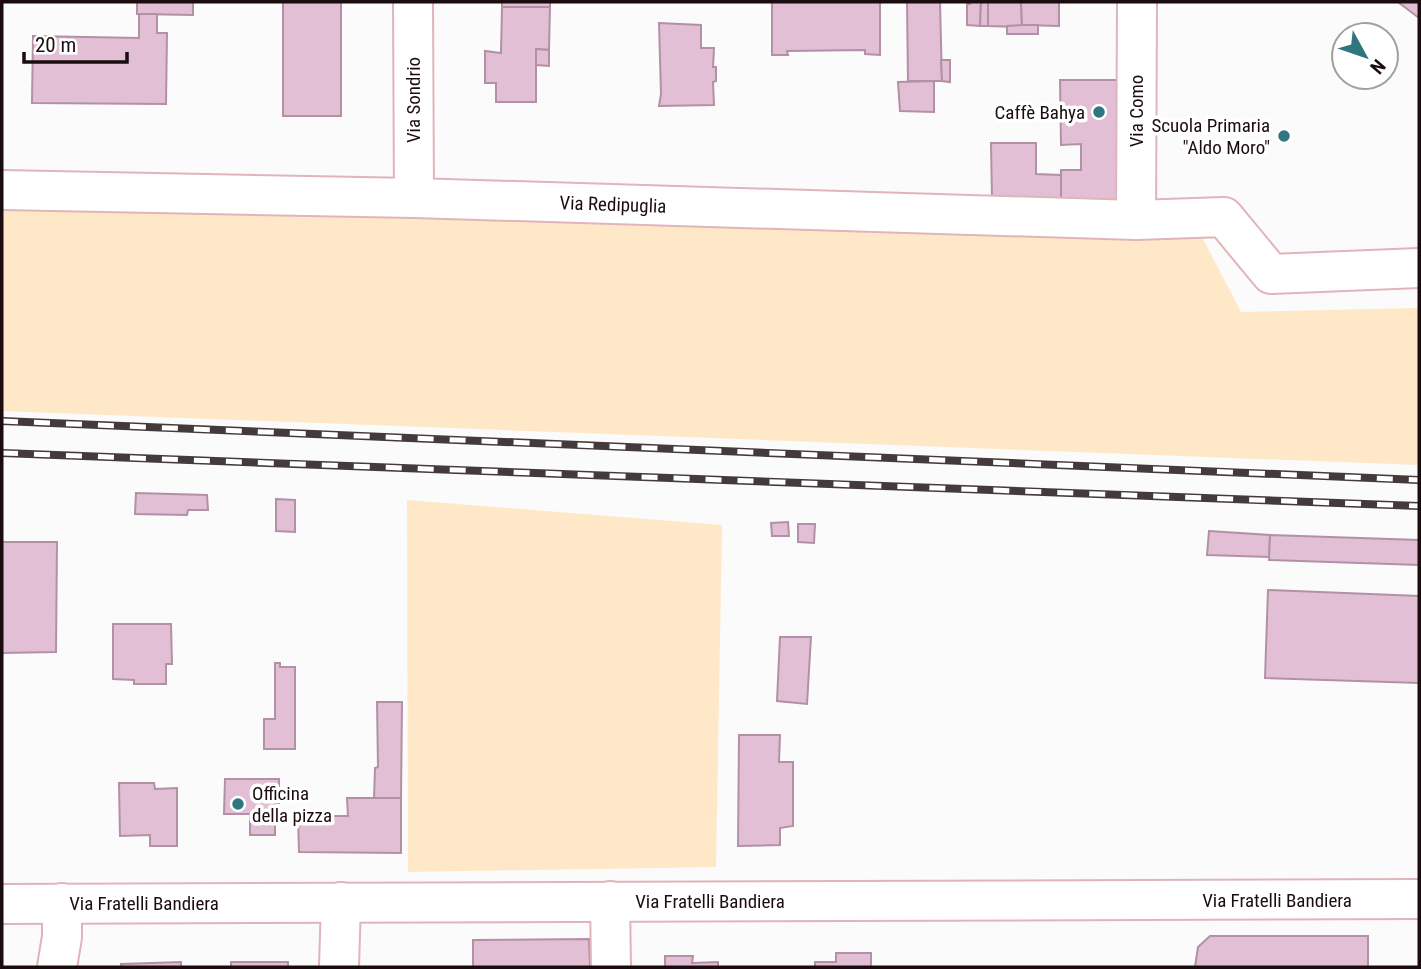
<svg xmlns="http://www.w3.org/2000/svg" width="1421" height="969" font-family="'Roboto Condensed',sans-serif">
  <rect width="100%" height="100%" fill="#fbfbfb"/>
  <!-- green -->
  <g fill="#ffe8c7">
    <path d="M2,197L1202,237L1241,312L1419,308V465L2,411Z"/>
    <path d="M407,500L722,525L716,867L408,872Z"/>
  </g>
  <!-- building -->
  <g fill="#e2bfd5" stroke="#b290a6" stroke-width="2">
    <path d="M137,2H193V15L137,14Z"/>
    <rect x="283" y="2" width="58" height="114"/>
    <rect x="502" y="2" width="48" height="5"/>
    <path d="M772,2H880V55L865,54V50L787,51L788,55H772Z"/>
    <path d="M907,2H940L942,81H908Z"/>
    <path d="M970,2H981L980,26L967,25V4H970Z"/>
    <path d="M981,2H988V26H980Z"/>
    <path d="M988,2H1021L1022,27L988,26Z"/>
    <path d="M1021,2H1059V26L1022,25Z"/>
    <path d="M1398,2H1419V18L1415,15Z"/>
    <path d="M502,7H550L549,50L536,49V102H496V83H485V51L501,53Z"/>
    <path d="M139,14H157V33H167L166,104L32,103L33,36L139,38Z"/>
    <path d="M659,23L701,25V48H714L713,67H716V81L713,82L714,105L659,106L661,94Z"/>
    <path d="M1022,25H1038V34H1007V26Z"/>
    <path d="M536,49L549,50V66L536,65Z"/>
    <path d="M941,60H950V82L942,81Z"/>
    <path d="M1060,80H1120L1118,202L1061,201V170H1081V144L1061,145Z"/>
    <path d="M934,81V112L900,111L898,82Z"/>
    <path d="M991,143H1036V174L1061,175V201L992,199Z"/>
    <path d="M136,493L207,495L208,510H188L187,515L135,514Z"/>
    <path d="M276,499L295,500V532L276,531Z"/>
    <path d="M788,522L789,536H772L771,523Z"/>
    <path d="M798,524H815L814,543L798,542Z"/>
    <path d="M1209,531L1270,535L1269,557L1207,555Z"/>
    <path d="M1270,535L1419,540V565L1269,560Z"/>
    <path d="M2,542H57L56,652L2,653Z"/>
    <path d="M1268,590L1419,596V683L1265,678Z"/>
    <path d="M113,624H171L172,664H166V684H134V680L113,679Z"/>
    <path d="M780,637H811L807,704L777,701Z"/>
    <path d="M275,663H280V667H295V749H264V719H275Z"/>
    <path d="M377,702H402L401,798L374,799L375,768L378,767Z"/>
    <path d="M739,735H780L779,762H793V826L780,828V845L738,846Z"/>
    <path d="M225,779H279V803H275V835H250V814H224Z"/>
    <path d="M119,783H154L155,789L177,788V846H150V835L120,836Z"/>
    <path d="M347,798H401V853L299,852L298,816H348Z"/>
    <path d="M1210,936H1368V967H1195L1198,947Z"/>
    <path d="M589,939L590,967H473V940Z"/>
    <path d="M836,953H871V967H815V962H836Z"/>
    <path d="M665,956H693L692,963L718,962V967H665Z"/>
    <path d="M181,962V967H121V964Z"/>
    <rect x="231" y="962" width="57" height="5"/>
  </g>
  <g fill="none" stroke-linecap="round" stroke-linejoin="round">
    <defs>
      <g id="minor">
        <path d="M413,2L414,198"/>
        <path d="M2,190L414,198L1136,220L1224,217L1271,274L1419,268"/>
        <path d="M1136,220L1137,2"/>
        <path d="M610,901L611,967"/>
        <path d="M57,967L62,937V903"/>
        <path d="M339,967L341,902"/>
      </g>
      <path id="tertiary" d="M2,904L1419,899"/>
    </defs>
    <!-- minor casing -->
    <use href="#minor" stroke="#e0b5b9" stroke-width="42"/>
    <!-- tertiary casing -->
    <use href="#tertiary" stroke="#e0b5b9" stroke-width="42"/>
    <!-- minor -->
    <use href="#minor" stroke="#fff" stroke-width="38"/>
    <!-- tertiary -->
    <use href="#tertiary" stroke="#fff" stroke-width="38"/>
    <defs>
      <g id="rail">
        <path d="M2,421L1419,480"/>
        <path d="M2,453L1419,506"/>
      </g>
    </defs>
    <!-- rail casing -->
    <use href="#rail" stroke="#453a3b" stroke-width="8"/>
    <!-- rail -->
    <use href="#rail" stroke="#fff" stroke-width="5" stroke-dasharray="16" stroke-linecap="butt"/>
  </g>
  <!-- markers -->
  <g fill="#2f7681" stroke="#fff" stroke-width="2.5">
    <circle cx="1099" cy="112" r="7"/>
    <circle cx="1284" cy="136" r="7"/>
    <circle cx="238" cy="804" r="7"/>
  </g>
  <g text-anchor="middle" stroke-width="7" stroke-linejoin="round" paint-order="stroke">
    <!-- street labels -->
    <g font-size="19" fill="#1b0d0f" stroke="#fff">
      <text transform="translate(413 100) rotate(-90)" y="7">Via Sondrio</text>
      <text transform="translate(1136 111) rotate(-90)" y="7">Via Como</text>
      <text transform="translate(613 204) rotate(2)" y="7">Via Redipuglia</text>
      <text x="1277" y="907">Via Fratelli Bandiera</text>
      <text x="710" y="908">Via Fratelli Bandiera</text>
      <text x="144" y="910">Via Fratelli Bandiera</text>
    </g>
    <!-- poi labels -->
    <g font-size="19" fill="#1b0d0f" stroke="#fff" text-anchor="end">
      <text x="1085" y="119">Caffè Bahya</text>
      <text x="1270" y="132">Scuola Primaria<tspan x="1270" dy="22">"Aldo Moro"</tspan></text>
      <text x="252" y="800" text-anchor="start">Officina<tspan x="252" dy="22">della pizza</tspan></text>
    </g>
  </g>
  <!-- border -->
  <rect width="1421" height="969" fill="none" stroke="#1b0d0f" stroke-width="7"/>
  <!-- north arrow -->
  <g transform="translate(1365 56) rotate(130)"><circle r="33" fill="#ffffff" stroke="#a49e9f" stroke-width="2"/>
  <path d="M0-5L12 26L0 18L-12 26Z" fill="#2f7681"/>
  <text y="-10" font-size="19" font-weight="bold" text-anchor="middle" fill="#1b0d0f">N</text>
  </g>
  <!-- scale -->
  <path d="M24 52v10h103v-10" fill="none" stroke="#1b0d0f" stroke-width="3.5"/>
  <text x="35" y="52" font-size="21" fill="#1b0d0f" stroke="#ffffff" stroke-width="5" paint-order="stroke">20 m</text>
</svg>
